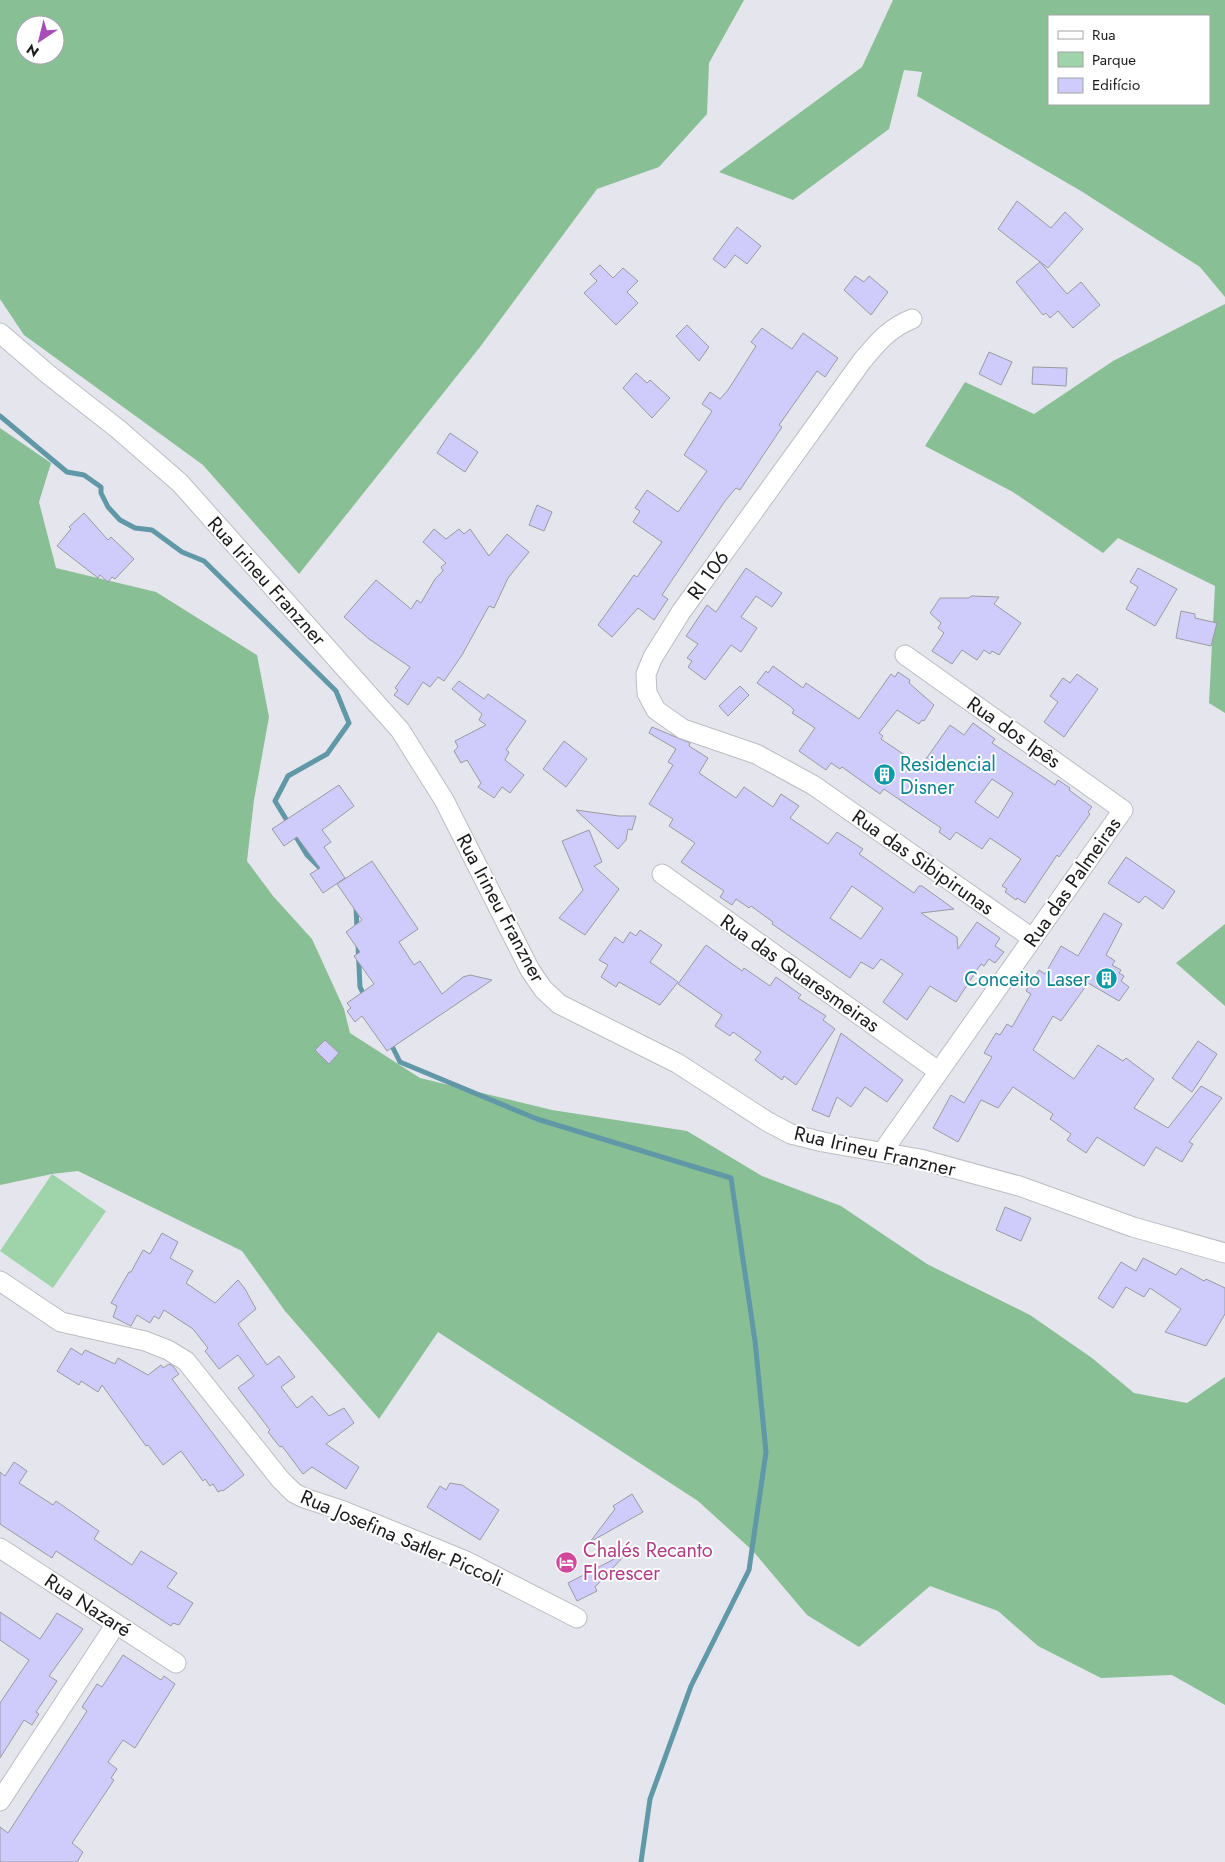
<svg xmlns="http://www.w3.org/2000/svg" width="1225" height="1862" font-family="Jost,sans-serif">
  <rect width="100%" height="100%" fill="#e5e5ed"/>
  <!-- green -->
  <path fill="#9fd3aa" d="M52,1174L106,1211L53,1288L0,1251Z"/>
  <!-- forest -->
  <g fill="#88bf95" fill-rule="evenodd">
    <path d="M0,0H744L709,63L707,114L659,167L597,189L480,347L299,574L203,465L24,335L0,299ZM25,25H55V55H25Z"/>
    <path d="M893,0H1225V297L1200,267L1081,191L917,96L922,72L904,70L889,129L793,200L719,172L862,67ZM1209,16V104H1049V16Z"/>
    <path d="M1225,304V713L1209,703L1215,586L1118,538L1103,553L1013,492L925,446L965,382L1034,414L1113,361Z"/>
    <path d="M0,428L51,463L39,502L56,568L156,592L257,655L269,717L254,800L247,861L273,896L312,939L344,1009L350,1033L420,1078L552,1110L687,1131L762,1176L841,1206L927,1264L1030,1315L1092,1358L1134,1393L1187,1403L1225,1377V1705L1172,1675L1101,1678L1038,1646L998,1611L930,1586L859,1647L807,1615L753,1551L698,1501L438,1332L379,1419L285,1311L242,1251L78,1171L52,1174L0,1185Z"/>
    <path d="M1225,924V1006L1176,963Z"/>
  </g>
  <g fill="none" stroke-linecap="round" stroke-linejoin="round">
    <!-- stream -->
    <g stroke="#6098a8" stroke-width="5">
      <path d="M0,416L67,472L84,475L101,487V493L108,507L120,520L135,528L152,530L182,552L204,561L336,691L349,723L327,754L288,776L275,801L289,824"/>
      <path d="M293,832L307,855L324,872"/>
      <path d="M356,907L357,929"/>
      <path d="M358,945L360,987L365,997"/>
      <path d="M390,1042L400,1062L537,1119L731,1178L755,1341L766,1452L749,1570L691,1686L650,1799L641,1862"/>
    </g>
  </g>
  <!-- building -->
  <g fill="#cfccfc" stroke="#9a9aa1" fill-rule="evenodd">
    <path d="M1017,201L1051,228L1065,212L1083,229L1048,268L998,229Z"/>
    <path d="M737,227L761,246L747,264L735,255L725,268L713,259Z"/>
    <path d="M1040,262L1067,294L1081,282L1100,305L1073,328L1058,311L1050,318L1046,313L1043,315L1016,282Z"/>
    <path d="M600,265L613,278L623,268L638,281L627,292L638,303L616,325L584,293L597,281L590,274Z"/>
    <path d="M855,276L864,282L869,276L888,292L871,315L844,290Z"/>
    <path d="M687,325L709,347L699,361L676,336Z"/>
    <path d="M762,328L792,349L803,333L838,358L825,377L817,371L779,425L782,427L740,490L736,488L725,501L662,595L668,599L654,620L638,608L612,637L598,625L634,575L637,577L662,542L633,522L640,511L635,508L647,490L678,512L707,471L684,455L712,411L702,404L710,392L720,399L728,390L756,346L751,342Z"/>
    <path d="M989,352L1012,362L1001,385L979,374Z"/>
    <path d="M1033,367L1067,368L1066,386L1032,384Z"/>
    <path d="M636,373L647,383L650,380L670,398L652,418L623,388Z"/>
    <path d="M450,433L478,452L465,472L437,453Z"/>
    <path d="M537,505L552,512L544,531L529,525Z"/>
    <path d="M84,513L108,540L111,537L134,559L115,579L112,577L108,582L100,575L98,578L57,546L71,529L69,527Z"/>
    <path d="M434,529L446,539L459,529L464,534L470,529L489,556L507,534L529,552L508,578L494,608L489,606L462,655L444,681L438,677L430,687L423,682L408,705L394,695L398,690L395,688L410,667L369,639L344,617L376,580L411,609L417,600L421,603L435,579L443,571L441,567L446,563L423,542Z"/>
    <path d="M746,568L782,593L772,607L756,596L741,617L757,628L741,652L731,645L705,680L688,667L692,661L687,658L698,644L686,636L707,605L716,612Z"/>
    <path d="M1138,568L1177,589L1155,626L1126,609L1138,587L1130,582Z"/>
    <path d="M971,596L999,597L994,604L1021,623L999,655L992,651L990,654L984,650L977,660L962,650L952,664L932,651L944,633L938,628L941,623L930,613L940,598H969Z"/>
    <path d="M1181,611L1195,614V618L1217,623L1211,646L1176,638Z"/>
    <path d="M773,666L803,688L806,683L859,719L891,674L895,677L898,672L910,680L909,683L934,705L924,721L922,720L919,724L897,710L879,733L883,736L881,739L921,766L950,725L964,735L973,723L995,739L992,743L1055,785L1058,780L1070,788L1069,790L1092,807L1088,812L1090,814L1059,857L1057,855L1025,903L1017,898L1016,900L1005,892L1007,889L1002,886L1021,859L990,838L982,849L956,832L950,840L939,832L941,828L884,789L880,794L842,767L840,769L831,763L826,770L799,751L815,728L792,713L794,710L790,706L757,683L766,671L768,673ZM992,779L1013,793L998,818L975,802Z"/>
    <path d="M1077,674L1098,689L1064,737L1044,722L1058,702L1050,696L1063,678L1070,683Z"/>
    <path d="M459,681L484,699L488,694L526,721L506,750L509,752L505,760L524,775L510,793L502,787L494,798L478,787L481,783L467,760L461,763L454,751L458,747L455,741L486,725L479,720L482,714L452,689Z"/>
    <path d="M740,686L749,695L728,716L719,706Z"/>
    <path d="M652,727L690,743L689,746L708,758L699,773L736,798L744,787L773,807L781,794L799,806L790,818L828,844L837,832L863,849L859,854L914,893L919,886H922L954,909L921,913L957,937L958,949L977,922L1000,938L995,946L1004,952L995,963L989,959L984,966L981,964L956,1002L930,986L907,1020L883,1002L903,974L881,959L873,969L861,962L850,978L772,924L773,922L751,906L749,908L736,899L732,905L720,897L724,891L681,862L695,843L669,826L673,819L649,804L673,765L668,762L676,749L649,733ZM852,886L883,908L861,939L830,918Z"/>
    <path d="M564,741L587,759L566,787L543,769Z"/>
    <path d="M339,785L354,806L322,830L331,842L324,847L345,878L323,893L310,874L320,868L297,837L284,846L272,829Z"/>
    <path d="M576,810L619,816H636L632,830L628,829L626,840L618,849Z"/>
    <path d="M589,830L602,862L594,866L619,889L585,935L559,918L583,890L562,841Z"/>
    <path d="M1126,857L1175,891L1163,909L1145,896L1139,903L1108,883Z"/>
    <path d="M372,861L418,929L399,942L414,965L420,961L442,994L463,977L470,975L492,980L387,1051L362,1016L355,1022L347,1011L351,1008L347,1003L374,984L354,956L360,952L346,932L362,920L337,884Z"/>
    <path d="M1104,913L1122,924L1106,955L1115,961L1112,965L1121,970L1119,973L1124,976L1121,981L1129,987L1119,1001L1088,983L1061,1021L1053,1016L1033,1050L1074,1079L1098,1045L1123,1061L1126,1058L1154,1079L1134,1108L1168,1128L1201,1086L1222,1098L1189,1142L1193,1144L1182,1162L1156,1147L1144,1166L1097,1137L1086,1153L1067,1140L1071,1134L1050,1119L1053,1114L1013,1087L998,1108L981,1100L958,1142L933,1128L951,1095L964,1103L992,1057L984,1053L996,1033L1000,1035L1007,1024L1012,1027L1031,994L1026,991L1039,970L1045,974L1061,946L1078,956Z"/>
    <path d="M640,930L662,945L650,962L678,982L660,1005L619,982L616,987L601,977L608,965L599,960L615,937L623,943L630,932L636,936Z"/>
    <path d="M706,945L742,971L744,968L770,986L776,977L801,995L798,998L826,1016L823,1020L835,1029L796,1085L784,1076L782,1080L755,1060L761,1052L733,1032L730,1036L715,1026L722,1015L678,984Z"/>
    <path d="M841,1033L903,1080L887,1102L865,1087L851,1107L837,1097L829,1117L812,1110Z"/>
    <path d="M325,1040L339,1053L329,1064L315,1050Z"/>
    <path d="M1198,1041L1217,1054L1192,1092L1172,1078Z"/>
    <path d="M1005,1207L1031,1218L1021,1241L996,1230Z"/>
    <path d="M162,1233L178,1242L170,1258L193,1271L186,1283L215,1303L238,1280L245,1289L256,1309L238,1324L267,1365L279,1356L295,1377L281,1387L297,1408L312,1396L329,1416L344,1408L354,1423L326,1444L359,1467L346,1489L312,1467L303,1474L282,1446L280,1447L268,1432L270,1430L238,1388L254,1376L238,1355L219,1369L205,1351L208,1348L193,1329L164,1310L159,1319L154,1316L150,1323L137,1315L131,1326L113,1317L117,1306L111,1303L129,1272H131L143,1250L150,1254Z"/>
    <path d="M1143,1258L1176,1275L1181,1268L1204,1281L1206,1279L1225,1288V1314L1206,1346L1165,1332L1181,1309L1150,1288L1144,1297L1126,1287L1113,1308L1098,1298L1121,1262L1136,1271Z"/>
    <path d="M71,1348L82,1355L85,1350L115,1364L118,1358L148,1375L161,1365L163,1368L169,1364L173,1366L179,1374L172,1379L244,1475L223,1491L222,1490L218,1492L213,1484L210,1486L205,1479L203,1481L181,1451L163,1465L148,1445L146,1446L102,1385L98,1392L81,1381L79,1385L57,1371Z"/>
    <path d="M14,1462L27,1471L19,1483L53,1505L56,1501L99,1531L94,1539L132,1565L141,1551L177,1573L167,1587L193,1603L179,1625L173,1623L171,1626L56,1551L52,1558L0,1524V1472L5,1476Z"/>
    <path d="M450,1483L462,1485L499,1510L480,1540L427,1507L440,1486L446,1490Z"/>
    <path d="M632,1494L643,1512L590,1542L615,1509L613,1506Z"/>
    <path d="M622,1555L623,1557L595,1587L597,1591L577,1601L568,1583Z"/>
    <path d="M0,1612L40,1639L57,1613L83,1629L49,1676L57,1681L36,1712L39,1714L32,1725L24,1720L0,1758V1703L29,1660L0,1640Z"/>
    <path d="M123,1655L161,1680L164,1676L175,1684L135,1748L123,1740L108,1762L117,1769L111,1778L114,1780L72,1843L83,1852L77,1862H0V1827L8,1833L87,1711L82,1707L97,1684L102,1687Z"/>
  </g>
  <g fill="none" stroke-linecap="round" stroke-linejoin="round">
    <defs>
      <g id="minor">
        <path d="M912,319C889,328 877,343 862,361L681,612L653,657L646,674L647,693L656,710L683,729L756,754L813,785L1032,938"/>
        <path d="M0,333L49,375L118,429L180,483L400,730L444,800L530,970L543,989L559,1004L677,1063L768,1122L791,1134L823,1142L920,1159L1019,1186L1133,1227L1225,1253"/>
        <path d="M662,874L938,1071"/>
        <path d="M883,1151L1123,810L905,655"/>
        <path d="M0,1281L61,1322L145,1341L168,1350L186,1361L280,1479L294,1493L304,1498L341,1510L466,1561L577,1618"/>
        <path d="M0,1548L176,1663"/>
        <path d="M0,1801L116,1624"/>
      </g>
    </defs>
    <!-- minor casing -->
    <use href="#minor" stroke="#bcbcc4" stroke-width="21"/>
    <!-- minor -->
    <use href="#minor" stroke="#fff" stroke-width="19"/>
  </g>
  <!-- icons -->
  <defs>
    <symbol id="building-disc" viewBox="-11 -11 22 22"><circle r="9.5" fill="#0f9aa8" stroke="#fff"/><path d="M-4-6H4V6H1V3H-1V6H-4ZM-2.5-4.3h1.7v1.8h-1.7ZM.8-4.3h1.7v1.8H.8ZM-2.5-1h1.7V.8h-1.7ZM.8-1h1.7V.8H.8Z" fill="#fff"/></symbol>
    <symbol id="hotel-disc" viewBox="-11 -11 22 22"><circle r="9.5" fill="#d1479c" stroke="#fff"/><path d="M-6-4.5h1.5V1H6V5H4.5V3h-9V5H-6ZM-4 0a1.8 1.8 0 1 1 3.6 0ZM.5 0V-2.5h3Q6-2.5 6 0Z" fill="#fff"/></symbol>
  </defs>
  <g fill-rule="evenodd">
    <use href="#building-disc" x="872" y="762" width="25" height="25"/>
    <use href="#building-disc" x="1094" y="966" width="25" height="25"/>
    <use href="#hotel-disc" x="554" y="1550" width="25" height="25"/>
  </g>
  <g text-anchor="middle" stroke-width="4" stroke-linejoin="round" paint-order="stroke">
    <!-- street labels -->
    <g font-size="20" fill="#1b1b1e" stroke="#fff">
      <text transform="translate(708 575) rotate(-54)" y="7">RI 106</text>
      <text transform="translate(267 581) rotate(48)" y="7">Rua Irineu Franzner</text>
      <text transform="translate(1014 732) rotate(35)" y="7">Rua dos Ipês</text>
      <text transform="translate(923 862) rotate(35)" y="7">Rua das Sibipirunas</text>
      <text transform="translate(1072 882) rotate(-55)" y="7">Rua das Palmeiras</text>
      <text transform="translate(501 908) rotate(62)" y="7">Rua Irineu Franzner</text>
      <text transform="translate(800 973) rotate(35)" y="7">Rua das Quaresmeiras</text>
      <text transform="translate(875 1151) rotate(13)" y="7">Rua Irineu Franzner</text>
      <text transform="translate(402 1538) rotate(23)" y="7">Rua Josefina Satler Piccoli</text>
      <text transform="translate(88 1605) rotate(33)" y="7">Rua Nazaré</text>
    </g>
    <!-- culture labels -->
    <g font-size="20" fill="#0d838f" stroke="#fff" text-anchor="start">
      <text x="900" y="771">Residencial<tspan x="900" dy="23">Disner</tspan></text>
      <text x="1090" y="986" text-anchor="end">Conceito Laser</text>
    </g>
    <!-- hotel labels -->
    <g font-size="20" fill="#b23c85" stroke="#fff" text-anchor="start">
      <text x="583" y="1557">Chalés Recanto<tspan x="583" dy="23">Florescer</tspan></text>
    </g>
  </g>
  <!-- legend -->
  <rect x="1048" y="15" width="162" height="90" fill="#ffffff" stroke="#a4a4a5"/>
  <rect x="1058" y="31" width="25" height="8" fill="#ffffff" stroke="#a4a4a5"/>
  <text x="1092" y="40" font-size="15" fill="#1b1b1e">Rua</text>
  <rect x="1058" y="52" width="25" height="15" fill="#9fd3aa" stroke="#a4a4a5"/>
  <text x="1092" y="65" font-size="15" fill="#1b1b1e">Parque</text>
  <rect x="1058" y="78" width="25" height="15" fill="#cfccfc" stroke="#a4a4a5"/>
  <text x="1092" y="90" font-size="15" fill="#1b1b1e">Edifício</text>
  <!-- north arrow -->
  <g transform="translate(40 40) rotate(215)"><circle r="24" fill="#ffffff" stroke="#a4a4a5"/>
  <path d="M0-4L9 19L0 12L-9 19Z" fill="#a74db8"/>
  <text y="-8" font-size="14" font-weight="bold" text-anchor="middle" fill="#1b1b1e">N</text>
  </g>
</svg>
